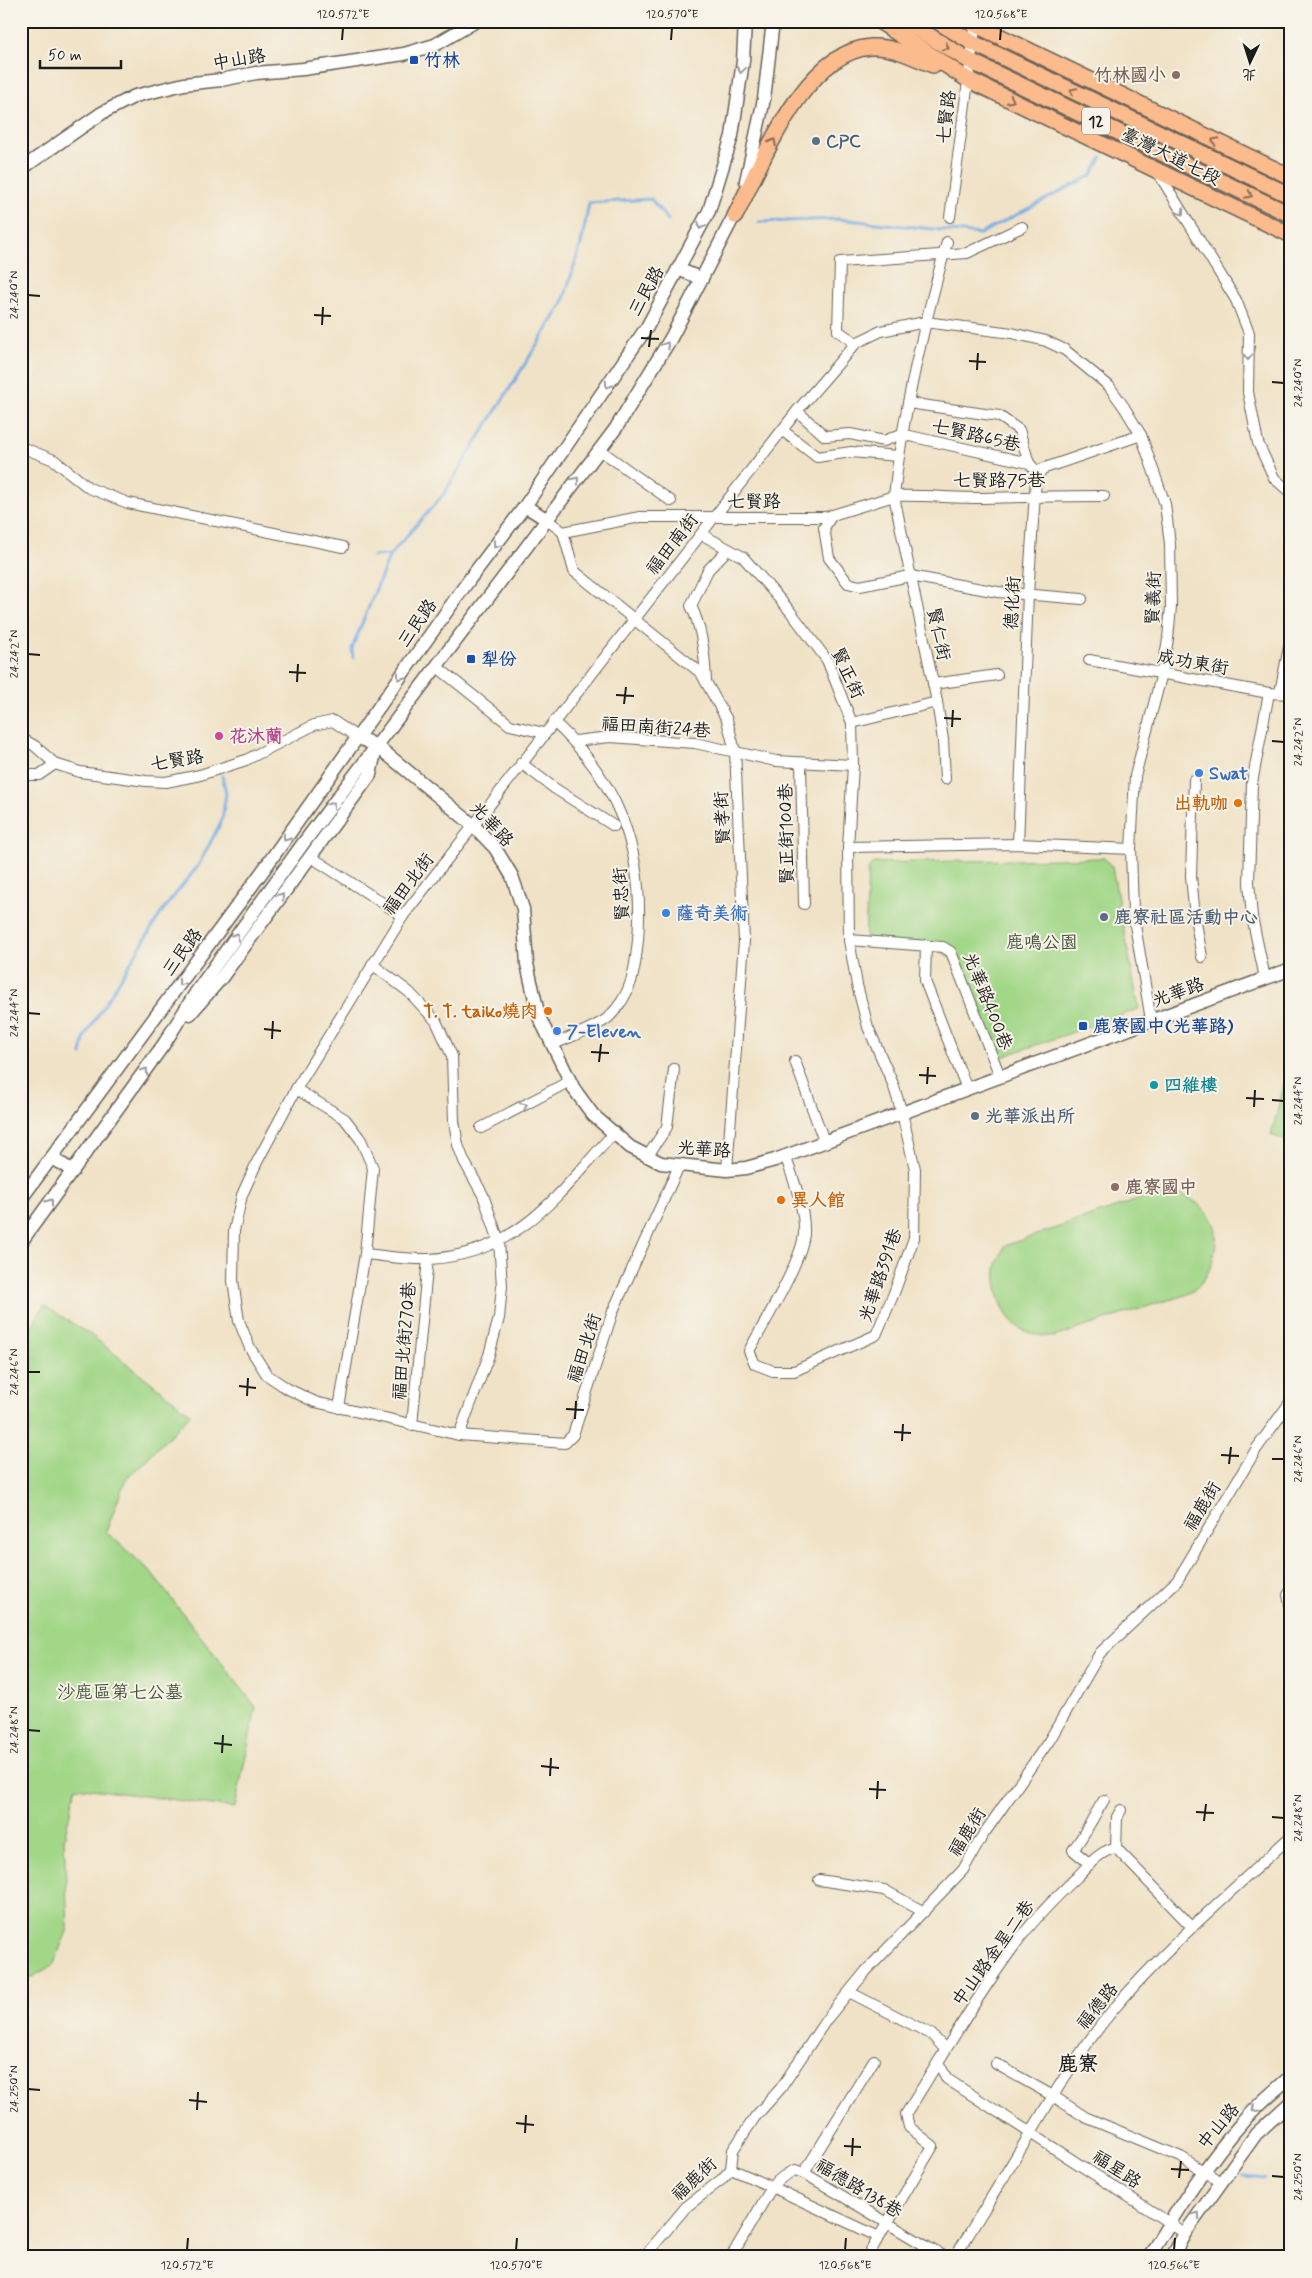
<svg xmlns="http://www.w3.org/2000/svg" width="1312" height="2278" font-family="Mynerve,'LXGW WenKai TC',sans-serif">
  <rect width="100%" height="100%" fill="#f7f3e8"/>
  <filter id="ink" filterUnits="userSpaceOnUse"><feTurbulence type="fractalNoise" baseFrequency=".02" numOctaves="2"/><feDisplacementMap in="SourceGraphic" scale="10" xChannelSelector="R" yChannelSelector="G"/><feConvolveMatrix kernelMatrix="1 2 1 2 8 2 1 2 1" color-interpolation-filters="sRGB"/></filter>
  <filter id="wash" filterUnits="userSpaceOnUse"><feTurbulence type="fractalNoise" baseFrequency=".0096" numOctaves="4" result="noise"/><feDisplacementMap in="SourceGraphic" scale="20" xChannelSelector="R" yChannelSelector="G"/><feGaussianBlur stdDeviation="1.12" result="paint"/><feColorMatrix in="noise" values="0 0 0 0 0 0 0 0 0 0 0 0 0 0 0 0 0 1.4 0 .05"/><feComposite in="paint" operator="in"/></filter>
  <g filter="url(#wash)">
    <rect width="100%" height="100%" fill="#f0e2c6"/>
    <!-- green -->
    <g fill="#a2d788" stroke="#5f7a52">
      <path d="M1104,858L1112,867L1139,1009L999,1058L962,966L937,948L865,942L868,870L873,863Z"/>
      <path d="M1291,1060V1143L1271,1135Z"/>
      <path d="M1173,1191C1192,1197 1216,1213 1216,1234C1216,1256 1210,1279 1191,1292C1182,1298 1166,1300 1155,1304C1121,1315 1087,1326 1054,1337C1043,1336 1032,1335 1023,1330C1003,1320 994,1289 996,1268C997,1260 1003,1254 1004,1246L1161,1192Z"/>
      <path d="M44,1305L92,1336L191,1414L125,1481L106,1532L148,1569L256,1707L235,1808L76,1787L64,1839L68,1929L53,1965L21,1983V1345Z"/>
    </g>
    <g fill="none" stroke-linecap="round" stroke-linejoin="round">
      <!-- stream -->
      <g stroke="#76ade4" stroke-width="3">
        <path d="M759,222L838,219L980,234L1092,175L1102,157"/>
        <path d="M373,556L390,555L443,495L562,305L581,244L589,203L651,199L668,220"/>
        <path d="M353,658L352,648L390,555"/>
        <path d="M21,746H22"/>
        <path d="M81,1054L85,1036L163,910L198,866L222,820L226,793L222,776"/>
        <path d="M1243,2176L1265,2178"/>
      </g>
    </g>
  </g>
  <g filter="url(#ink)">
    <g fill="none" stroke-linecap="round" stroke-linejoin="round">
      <defs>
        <g id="minor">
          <path d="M1157,171L1236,300L1249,333L1248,392L1258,443L1274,478L1291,493"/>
          <path d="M950,217L976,21"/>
          <path d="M856,343L838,331L840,262L967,253L1022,227"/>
          <path d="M908,403L999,416L1019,430L1029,463"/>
          <path d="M797,411L825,436L850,434L884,441L901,434L1029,463L1039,474"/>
          <path d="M782,430L817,457L851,452L898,456"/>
          <path d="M21,447L54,460L89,488L128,503L343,547"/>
          <path d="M600,450L671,501"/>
          <path d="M832,515L824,528L829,558L848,583L860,586L910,576L998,592L1082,599"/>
          <path d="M546,519L563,532"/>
          <path d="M563,532L574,571L701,673L727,720L735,751L744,941L727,1170"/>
          <path d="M563,532L640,517H826L894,496C903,409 924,326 947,242"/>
          <path d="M701,534L743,557L790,611L827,660L852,723L853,765L848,847L849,940L857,985L868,1027L893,1084L902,1113L915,1169L914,1238L894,1293L876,1335L794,1371H773L755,1364L749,1351C763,1325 803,1259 804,1233C805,1207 793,1179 785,1155"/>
          <path d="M1089,660L1269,693L1291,694"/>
          <path d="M436,666L510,725L544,733"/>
          <path d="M706,681C705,657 702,627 691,606L708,570L728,549"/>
          <path d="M933,684L997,675"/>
          <path d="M1280,692L1291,637"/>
          <path d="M852,723L937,702"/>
          <path d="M21,738L35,746L55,764L80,772L146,781L166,782L200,775L246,760L314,725L333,721L357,737"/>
          <path d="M575,741L610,737L695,743L776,761L853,765"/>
          <path d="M521,763L554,788L614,826"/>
          <path d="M801,764L804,904"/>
          <path d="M21,775H39L55,764"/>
          <path d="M945,779L943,740L937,702L894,496C923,495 951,498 979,498C1021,497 1062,496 1104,496"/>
          <path d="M1194,780L1191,876L1195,917L1202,957"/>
          <path d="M1018,844L1028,594L1036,479L1042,469L1141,435"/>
          <path d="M848,847L1018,844L1131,849"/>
          <path d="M311,857L403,916"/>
          <path d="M849,940L943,947L951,952L1000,1076"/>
          <path d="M926,945L925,981L967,1089"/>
          <path d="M372,964L409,992L436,1021L452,1056L454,1121L458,1145L464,1161L483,1195L499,1241L502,1286L499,1318L489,1355L459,1435"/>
          <path d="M1265,978L1252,917L1249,882L1252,783L1269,693"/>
          <path d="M552,1045C565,1039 600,1026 609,1017C632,994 635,971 638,940C645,852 619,782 554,722"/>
          <path d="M795,1061L824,1141"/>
          <path d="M296,1089L345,1119L361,1140L373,1168L365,1254L339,1408"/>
          <path d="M481,1128L570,1081"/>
          <path d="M647,1157L667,1127L674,1069"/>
          <path d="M679,1166L613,1311L573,1435L565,1443L459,1435L315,1402L288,1389L267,1375L250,1348L239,1321L233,1281L234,1231L242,1195L257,1162L296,1089L403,916L797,411L856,343L881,331L925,322L1012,333L1046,341L1065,350L1109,386L1124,407L1141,435L1165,504L1170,544L1171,606L1168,639L1162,673L1135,776L1131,849L1133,913L1151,1020"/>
          <path d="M365,1254C386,1256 409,1260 430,1259C520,1253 557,1195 613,1134"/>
          <path d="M412,1425L428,1259"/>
          <path d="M1291,1590L1288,1595L1291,1610"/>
          <path d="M1116,1848L1117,1817L1121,1810"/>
          <path d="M1090,1864L1073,1850C1085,1834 1093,1817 1104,1800"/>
          <path d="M819,1880L884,1890L924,1912"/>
          <path d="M849,1992L931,2034L945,2049"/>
          <path d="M938,2062L947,2079L1185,2233"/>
          <path d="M996,2064L1053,2096L1085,2117L1181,2157L1221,2182"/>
          <path d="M731,2169L772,2187C779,2179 785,2174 795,2170L804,2173L944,2257"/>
          <path d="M804,2173L874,2060"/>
          <path d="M644,2257L686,2207L721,2180L731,2169L733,2150L755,2117L781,2088L826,2020L866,1971L963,1870L983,1835L1049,1741L1100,1653L1177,1581L1257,1448L1291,1401"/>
          <path d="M731,2257L772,2187L879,2237"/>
          <path d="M867,2257L933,2146L909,2127L906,2114C943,2055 978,1994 1020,1938C1037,1916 1057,1896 1077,1877C1088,1866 1100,1850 1116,1848L1192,1927"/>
          <path d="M955,2257C980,2216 1005,2175 1030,2134C1055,2092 1081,2049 1112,2011C1166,1947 1230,1893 1291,1836"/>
        </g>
        <g id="tertiary">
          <path d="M21,169L102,113L135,96L184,84L221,80L256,73L303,69L404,54L435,45L476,21"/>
          <path d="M746,181L764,99L773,21"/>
          <path d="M678,269L702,279"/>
          <path d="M525,506L546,519"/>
          <path d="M357,737L377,746L473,825L495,848L512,876L523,909L527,964L539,1017L574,1089L593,1115L630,1147L661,1163L727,1170L746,1168L775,1160L1291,969"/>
          <path d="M190,1014L222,977L370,775L375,752"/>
          <path d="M52,1158L73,1171"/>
          <path d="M21,1199L262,872L469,580L525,506L647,327L709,211L732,136L743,61L745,21"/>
          <path d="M21,1242L164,1044L197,991L302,845L616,428L671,338L738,208"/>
          <path d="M1149,2257C1178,2208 1208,2161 1246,2118C1259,2103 1276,2090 1291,2076"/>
          <path d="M1172,2257L1185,2233L1256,2134L1291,2102"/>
        </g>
        <g id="primary">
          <path d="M879,21L967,79L1291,235"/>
          <path d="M905,21L970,61L1291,215"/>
          <path d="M937,21L973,43L1291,196"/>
          <path d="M968,21L1291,177"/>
          <path d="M735,216C762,164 803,52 871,47C893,46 913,57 933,65"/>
        </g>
      </defs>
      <!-- minor casing -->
      <use href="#minor" stroke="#666158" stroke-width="12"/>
      <!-- tertiary casing -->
      <use href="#tertiary" stroke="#666158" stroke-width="15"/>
      <!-- primary casing -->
      <use href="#primary" stroke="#666158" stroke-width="18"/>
      <!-- minor -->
      <use href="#minor" stroke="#fff" stroke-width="10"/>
      <!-- tertiary -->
      <use href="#tertiary" stroke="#fff" stroke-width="12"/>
      <!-- primary -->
      <use href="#primary" stroke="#fbbb8d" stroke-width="15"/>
    </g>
    <!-- one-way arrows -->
    <defs><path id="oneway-chevron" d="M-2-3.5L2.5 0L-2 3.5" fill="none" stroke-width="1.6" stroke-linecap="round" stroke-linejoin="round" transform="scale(1.25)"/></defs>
    <g stroke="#8c6c54">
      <use href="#oneway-chevron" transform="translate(946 47) rotate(29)"/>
      <use href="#oneway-chevron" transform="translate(1073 91) rotate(-154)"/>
      <use href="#oneway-chevron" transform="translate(1011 100) rotate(26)"/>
      <use href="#oneway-chevron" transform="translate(1215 141) rotate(-154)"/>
      <use href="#oneway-chevron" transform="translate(773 142) rotate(-63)"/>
      <use href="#oneway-chevron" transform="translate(1249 195) rotate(26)"/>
    </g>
    <g stroke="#999">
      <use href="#oneway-chevron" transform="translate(741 70) rotate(98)"/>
      <use href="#oneway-chevron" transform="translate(1181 212) rotate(58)"/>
      <use href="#oneway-chevron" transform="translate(701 226) rotate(118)"/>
      <use href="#oneway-chevron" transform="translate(666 345) rotate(-59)"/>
      <use href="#oneway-chevron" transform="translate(1248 357) rotate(91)"/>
      <use href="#oneway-chevron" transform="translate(608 385) rotate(124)"/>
      <use href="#oneway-chevron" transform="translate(576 480) rotate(-52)"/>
      <use href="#oneway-chevron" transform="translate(496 545) rotate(127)"/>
      <use href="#oneway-chevron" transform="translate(400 677) rotate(125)"/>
      <use href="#oneway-chevron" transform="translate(332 805) rotate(-53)"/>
      <use href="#oneway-chevron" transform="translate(286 838) rotate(125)"/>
      <use href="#oneway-chevron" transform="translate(281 896) rotate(-53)"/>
      <use href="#oneway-chevron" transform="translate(236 936) rotate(-54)"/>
      <use href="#oneway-chevron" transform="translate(181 983) rotate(126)"/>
      <use href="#oneway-chevron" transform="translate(145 1071) rotate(-54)"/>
      <use href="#oneway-chevron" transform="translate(524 1106) rotate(-28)"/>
      <use href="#oneway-chevron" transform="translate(50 1202) rotate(-54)"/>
      <use href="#oneway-chevron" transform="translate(1255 2109) rotate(137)"/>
      <use href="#oneway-chevron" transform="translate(1197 2215) rotate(-55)"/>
    </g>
  </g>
  <!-- ticks -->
  <path fill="none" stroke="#1c1c1c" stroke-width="2" d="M342,40L343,28M671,40L672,28M1000,40L1001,28M28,295L40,296M314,315L331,316M322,325L323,307M641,338L659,339M649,347L651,330M969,361L986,362M977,370L978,353M1272,382L1284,383M28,654L40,655M289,672L306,673M297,682L298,664M616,695L634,696M624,704L626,687M944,718L961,719M952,727L953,710M1272,741L1284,742M28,1013L40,1014M264,1029L281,1031M272,1039L273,1021M591,1052L609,1053M599,1062L601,1044M919,1075L936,1076M927,1084L928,1067M1246,1098L1264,1099M1272,1100L1284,1101M1254,1107L1255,1090M28,1372H40M239,1386L256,1388M247,1396L248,1378M566,1409L584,1410M575,1419L576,1401M894,1432L911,1433M902,1441L903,1424M1221,1455L1239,1456M1272,1459H1284M1229,1464L1231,1447M28,1730L40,1731M214,1743L232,1745M222,1753L223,1735M541,1766L559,1768M550,1776L551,1758M869,1789L886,1790M877,1799L878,1781M1196,1812L1214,1813M1272,1817L1284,1818M1204,1821L1206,1804M28,2089L40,2090M189,2100L207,2102M197,2110L198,2092M516,2123L534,2125M525,2133L526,2115M844,2146L861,2147M852,2156L853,2138M1171,2169L1189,2170M1272,2176L1284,2177M1179,2178L1181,2161M187,2250L188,2238M516,2250L517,2238M845,2250L846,2238M1174,2250L1175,2238"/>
  <!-- markers -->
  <g fill="#1a4fb4" stroke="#f7f3e8" stroke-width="2">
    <rect x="409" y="55" width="10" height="10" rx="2.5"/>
    <rect x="466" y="654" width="10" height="10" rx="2.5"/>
    <rect x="1078" y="1021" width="10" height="10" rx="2.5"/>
  </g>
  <g fill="#8d6e63" stroke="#f7f3e8" stroke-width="2">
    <circle cx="1176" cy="75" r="5"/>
    <circle cx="1115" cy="1187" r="5"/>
  </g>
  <g fill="#5c6f8a" stroke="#f7f3e8" stroke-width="2">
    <circle cx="816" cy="141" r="5"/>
    <circle cx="1104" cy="917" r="5"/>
    <circle cx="975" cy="1116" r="5"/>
  </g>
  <circle fill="#d1479c" stroke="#f7f3e8" stroke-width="2" cx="219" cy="736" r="5"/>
  <g fill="#3f7fe0" stroke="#f7f3e8" stroke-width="2">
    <circle cx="1199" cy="773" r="5"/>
    <circle cx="666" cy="913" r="5"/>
    <circle cx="557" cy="1031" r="5"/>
  </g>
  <g fill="#e8710a" stroke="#f7f3e8" stroke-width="2">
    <circle cx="1238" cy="803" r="5"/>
    <circle cx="548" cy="1011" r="5"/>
    <circle cx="781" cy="1200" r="5"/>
  </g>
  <circle fill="#0f9aa8" stroke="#f7f3e8" stroke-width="2" cx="1154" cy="1085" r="5"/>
  <g text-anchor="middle" stroke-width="4" stroke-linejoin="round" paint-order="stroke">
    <!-- shield labels -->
    <rect fill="#f7f3e8" stroke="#5e5c59" stroke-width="1" x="1082" y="107.5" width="28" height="27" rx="4"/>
    <g font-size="16" font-weight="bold" fill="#1c1c1c">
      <text x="1096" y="127">12</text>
    </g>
    <!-- street labels -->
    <g font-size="18" fill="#1c1c1c" stroke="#f7f3e8">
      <text transform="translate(239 59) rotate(-9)" y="6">中山路</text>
      <text transform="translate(946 117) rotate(-83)" y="6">七賢路</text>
      <text transform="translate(1171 156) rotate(26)" y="6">臺灣大道七段</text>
      <text transform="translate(646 291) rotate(-61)" y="6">三民路</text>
      <text transform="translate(976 435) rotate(13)" y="6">七賢路65巷</text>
      <text x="999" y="486">七賢路75巷</text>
      <text x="754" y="507">七賢路</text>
      <text transform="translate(672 544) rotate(-52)" y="6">福田南街</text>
      <text transform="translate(1153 598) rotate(-88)" y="6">賢義街</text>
      <text transform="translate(1012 603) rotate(-87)" y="6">德化街</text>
      <text transform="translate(417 623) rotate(-55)" y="6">三民路</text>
      <text transform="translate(939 634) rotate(78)" y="6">賢仁街</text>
      <text transform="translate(1193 662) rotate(10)" y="6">成功東街</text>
      <text transform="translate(848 673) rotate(65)" y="6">賢正街</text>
      <text transform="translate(656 727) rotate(4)" y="6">福田南街24巷</text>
      <text transform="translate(177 760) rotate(-9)" y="6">七賢路</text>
      <text transform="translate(722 818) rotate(-93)" y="6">賢孝街</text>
      <text transform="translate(492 824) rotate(47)" y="6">光華路</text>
      <text transform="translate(786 834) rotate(-91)" y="6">賢正街100巷</text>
      <text transform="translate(408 884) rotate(-53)" y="6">福田北街</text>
      <text transform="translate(621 894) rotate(-93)" y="6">賢忠街</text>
      <text transform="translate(182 952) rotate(-54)" y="6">三民路</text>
      <text transform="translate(1178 992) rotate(-20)" y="6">光華路</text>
      <text transform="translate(988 1001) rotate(68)" y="6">光華路400巷</text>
      <text transform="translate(704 1149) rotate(4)" y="6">光華路</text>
      <text transform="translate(880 1275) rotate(-71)" y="6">光華路391巷</text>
      <text transform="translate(404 1341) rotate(-85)" y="6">福田北街270巷</text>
      <text transform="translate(584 1348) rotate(-72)" y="6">福田北街</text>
      <text transform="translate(1202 1506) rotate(-59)" y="6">福鹿街</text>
      <text transform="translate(967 1832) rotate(-58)" y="6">福鹿街</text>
      <text transform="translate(993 1953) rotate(-54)" y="6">中山路金星二巷</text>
      <text transform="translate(1097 2006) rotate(-51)" y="6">福德路</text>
      <text transform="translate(1218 2126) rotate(-50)" y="6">中山路</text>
      <text transform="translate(1117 2169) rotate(33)" y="6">福星路</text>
      <text transform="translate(694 2179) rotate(-43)" y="6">福鹿街</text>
      <text transform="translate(859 2188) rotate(31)" y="6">福德路138巷</text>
    </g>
    <!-- transit labels -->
    <g font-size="18" font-weight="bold" fill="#164399" stroke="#f7f3e8" text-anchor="start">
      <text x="424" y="66">竹林</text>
      <text x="481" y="665">犁份</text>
      <text x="1093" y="1032">鹿寮國中(光華路)</text>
    </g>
    <!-- education labels -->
    <g font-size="18" font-weight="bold" fill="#785e54" stroke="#f7f3e8" text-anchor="end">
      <text x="1166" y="81">竹林國小</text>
      <text x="1125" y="1193" text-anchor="start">鹿寮國中</text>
    </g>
    <!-- service labels -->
    <g font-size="18" font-weight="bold" fill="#4e5e75" stroke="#f7f3e8" text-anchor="start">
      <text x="826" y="147">CPC</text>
      <text x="1114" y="923">鹿寮社區活動中心</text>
      <text x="985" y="1122">光華派出所</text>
    </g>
    <!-- hotel labels -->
    <g font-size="18" font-weight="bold" fill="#b23c85" stroke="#f7f3e8" text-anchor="start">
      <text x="229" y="742">花沐蘭</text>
    </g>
    <!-- shop labels -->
    <g font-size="18" font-weight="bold" fill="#366cbe" stroke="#f7f3e8" text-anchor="start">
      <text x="1209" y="779">Swat</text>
      <text x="676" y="919">薩奇美術</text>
      <text x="567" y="1037">7-Eleven</text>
    </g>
    <!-- food labels -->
    <g font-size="18" font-weight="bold" fill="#c56008" stroke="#f7f3e8" text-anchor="end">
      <text x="1228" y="809">出軌咖</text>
      <text x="538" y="1017">T. T. taiko燒肉</text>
      <text x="791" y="1206" text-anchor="start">異人館</text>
    </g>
    <!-- park labels -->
    <g font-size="18" fill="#44543c" stroke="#f7f3e8">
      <text x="1042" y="948">鹿鳴公園</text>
      <text x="120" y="1698">沙鹿區第七公墓</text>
    </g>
    <!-- culture labels -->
    <g font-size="18" font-weight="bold" fill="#0d838f" stroke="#f7f3e8" text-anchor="start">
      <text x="1164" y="1091">四維樓</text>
    </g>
    <!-- quarter labels -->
    <g font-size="20" font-weight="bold" fill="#1c1c1c" stroke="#f7f3e8">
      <text x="1078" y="2070">鹿寮</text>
    </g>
  </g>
  <!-- margin -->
  <rect width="1312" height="2278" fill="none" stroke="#f7f3e8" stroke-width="55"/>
  <!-- north arrow -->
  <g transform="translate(1250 62) rotate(184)" stroke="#f7f3e8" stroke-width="4" paint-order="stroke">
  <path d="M0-4L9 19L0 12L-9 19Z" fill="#1c1c1c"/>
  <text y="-8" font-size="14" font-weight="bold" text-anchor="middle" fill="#1c1c1c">北</text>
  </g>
  <!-- scale -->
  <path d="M40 60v8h81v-8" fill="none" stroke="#1c1c1c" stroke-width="2.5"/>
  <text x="48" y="60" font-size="15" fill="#1c1c1c" stroke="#f7f3e8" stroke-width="4" paint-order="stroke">50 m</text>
  <rect x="28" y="28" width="1256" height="2222" fill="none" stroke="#1c1c1c" stroke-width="2"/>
  <g font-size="12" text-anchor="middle" fill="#1c1c1c">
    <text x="343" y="18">120.572°E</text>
    <text x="672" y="18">120.570°E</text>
    <text x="1001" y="18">120.568°E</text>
    <text transform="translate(14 295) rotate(-90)" y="4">24.240°N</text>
    <text transform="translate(1298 383) rotate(-90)" y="4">24.240°N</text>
    <text transform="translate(14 654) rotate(-90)" y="4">24.242°N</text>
    <text transform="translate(1298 742) rotate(-90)" y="4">24.242°N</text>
    <text transform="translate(14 1013) rotate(-90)" y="4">24.244°N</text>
    <text transform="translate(1298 1101) rotate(-90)" y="4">24.244°N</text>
    <text transform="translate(14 1372) rotate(-90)" y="4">24.246°N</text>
    <text transform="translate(1298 1459) rotate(-90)" y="4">24.246°N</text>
    <text transform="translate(14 1730) rotate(-90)" y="4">24.248°N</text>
    <text transform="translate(1298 1818) rotate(-90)" y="4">24.248°N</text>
    <text transform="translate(14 2089) rotate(-90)" y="4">24.250°N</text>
    <text transform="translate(1298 2177) rotate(-90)" y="4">24.250°N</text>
    <text x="187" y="2269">120.572°E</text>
    <text x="516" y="2269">120.570°E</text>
    <text x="845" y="2269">120.568°E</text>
    <text x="1174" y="2269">120.566°E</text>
  </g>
</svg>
